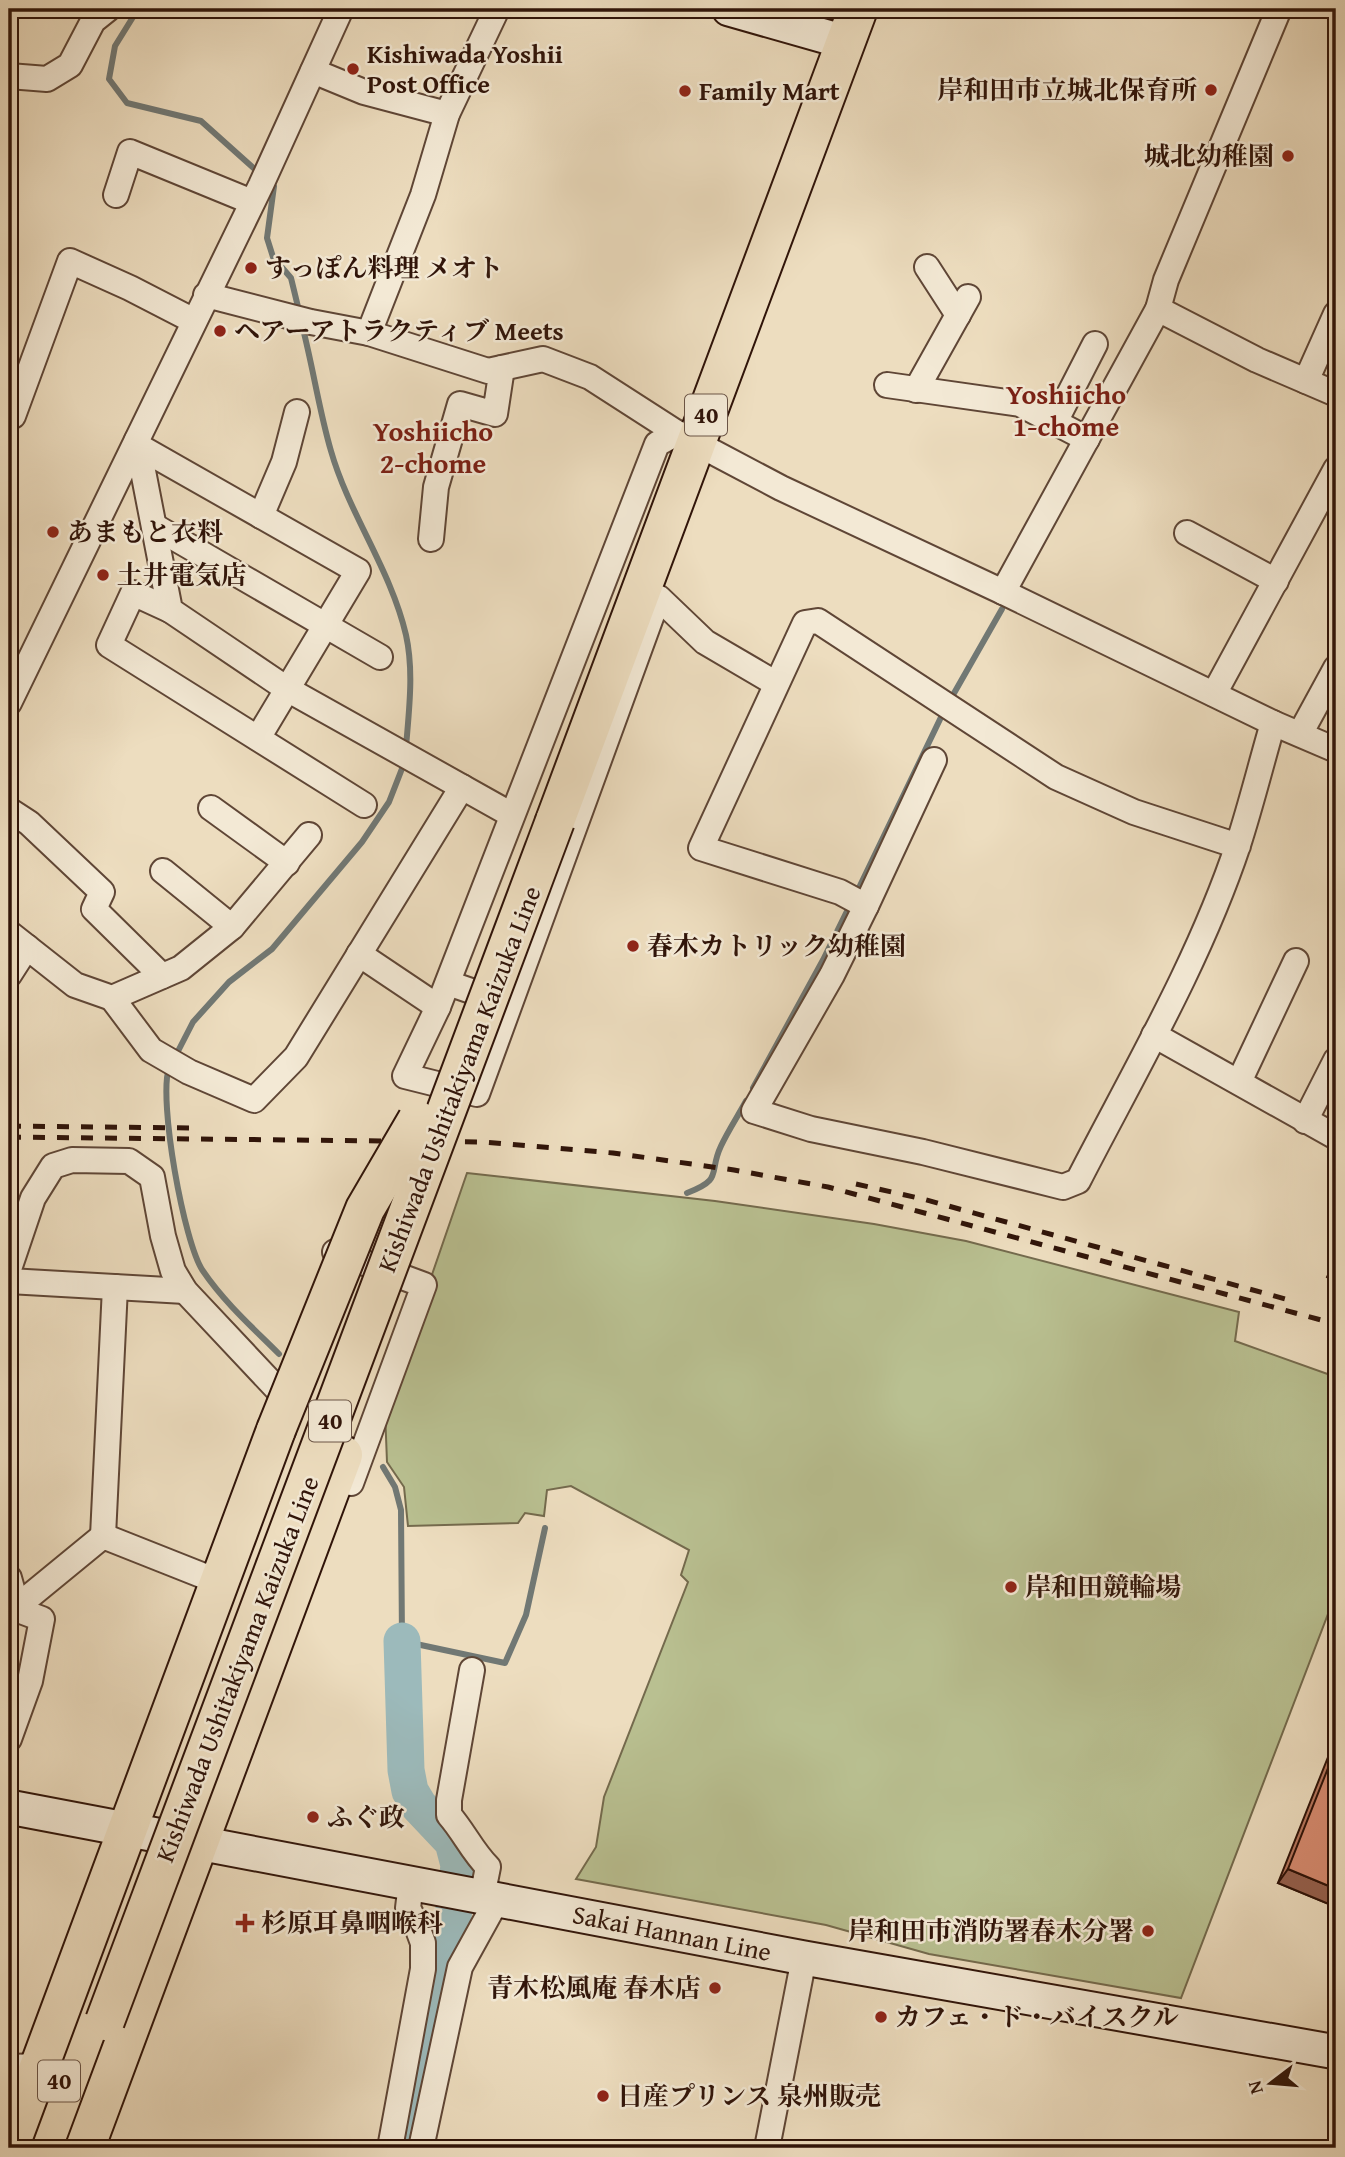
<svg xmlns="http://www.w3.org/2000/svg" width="1345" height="2157" font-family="'Gentium Book Plus','Noto Serif JP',serif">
  <rect width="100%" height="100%" fill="#edddbf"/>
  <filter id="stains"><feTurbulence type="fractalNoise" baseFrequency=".00286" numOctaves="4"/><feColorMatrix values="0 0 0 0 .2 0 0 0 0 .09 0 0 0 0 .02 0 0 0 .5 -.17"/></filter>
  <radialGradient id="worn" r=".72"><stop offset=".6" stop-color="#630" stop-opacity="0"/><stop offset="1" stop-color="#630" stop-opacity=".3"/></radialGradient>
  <!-- garden -->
  <path fill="#b9c091" stroke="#746a4d" stroke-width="2" d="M467,1173L715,1201L874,1224L966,1241L1239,1312L1235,1341L1336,1377V1593L1181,1998L929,1954L826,1925L576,1879L596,1847L604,1797L688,1582L681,1575L689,1550L571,1486L547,1490L544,1516L525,1513L518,1523L408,1526L404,1487L387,1462L385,1411Z"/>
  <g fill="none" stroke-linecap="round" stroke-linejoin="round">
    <!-- stream -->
    <g stroke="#717874" stroke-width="6">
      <path d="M138,9L115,46L109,79L127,103L201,121L259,173"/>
      <path d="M270,182L274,186L267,238L273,257L291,278L299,311"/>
      <path d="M302,325C313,367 319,410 331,451C349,514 391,570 406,635C414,671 409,710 406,747"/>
      <path d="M949,702L1002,609"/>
      <path d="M856,894L944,711"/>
      <path d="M174,1059L193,1022L229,982L272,949L362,842L389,802L405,761"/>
      <path d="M169,1068C158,1099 184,1244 203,1271C224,1302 253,1328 279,1354"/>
      <path d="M753,1088L823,960L851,903"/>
      <path d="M687,1193C724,1179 708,1173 721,1146C728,1131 738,1116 746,1101"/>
      <path d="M383,1467L395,1487L401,1510L402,1641L505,1663L526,1615L545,1528"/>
    </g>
    <!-- river -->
    <path stroke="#9cbabb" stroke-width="37" d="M402,1641L406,1770L410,1791L419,1806L453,1842L459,1865L452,1926L441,1951L403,2148"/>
    <defs>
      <g id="street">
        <path d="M1279,9L1166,280L1158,309L1257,360L1336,394"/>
        <path d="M313,71L364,92L447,114"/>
        <path d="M9,76L47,79L70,65L93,21L108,9"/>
        <path d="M116,195L130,152L252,202"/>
        <path d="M927,267L958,315"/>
        <path d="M206,295L311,322L369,333L488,371L543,359L590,377L677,433L781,488L1003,592L1273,723L1336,750"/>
        <path d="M369,333L423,195L447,114L497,9"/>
        <path d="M1306,381L1336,314"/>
        <path d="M887,385L1020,404L1087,439"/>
        <path d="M916,390L968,297"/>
        <path d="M9,415L13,416L70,261L130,288L194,321"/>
        <path d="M1055,422L1095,344"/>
        <path d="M137,440L170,610L287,689L512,815"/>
        <path d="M138,446L358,571L258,738"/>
        <path d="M261,516L284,462L297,412"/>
        <path d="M154,526L380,657"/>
        <path d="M1187,533L1276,581"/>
        <path d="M431,539L436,487L460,404L495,414L502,368"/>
        <path d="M1003,592L1158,309"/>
        <path d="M659,598L705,642L775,683"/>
        <path d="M657,601L477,1094L405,1076L438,1007L657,444L677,433"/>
        <path d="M170,610L133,593L109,645L364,805"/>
        <path d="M1214,694L1336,469"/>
        <path d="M9,703L261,185L341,9"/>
        <path d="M1300,734L1336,668"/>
        <path d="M211,808L287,863"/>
        <path d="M9,810L29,823L102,892L94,909L162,976"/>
        <path d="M1238,846L1134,812L1056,777L818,621L805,623L701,848L840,892L866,906L832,975L754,1111L811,1129L923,1152L1063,1187L1078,1181C1134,1072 1199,962 1238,845C1251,805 1261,764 1273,723"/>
        <path d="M163,871L232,927"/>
        <path d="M866,906L934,760"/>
        <path d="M9,933L75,985L112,998L181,968L232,927L309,835"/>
        <path d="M359,954L438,1007"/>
        <path d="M9,975L27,947"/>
        <path d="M448,983L503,1002"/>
        <path d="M112,998L151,1050L189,1072L254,1100L296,1057L462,787"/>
        <path d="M1154,1035L1336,1137"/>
        <path d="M1239,1082L1296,961"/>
        <path d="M1305,1121L1336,1060"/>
        <path d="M335,1252L424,1285L351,1483"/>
        <path d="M9,1269L33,1198L53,1166L72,1160L129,1161L152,1177L163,1236L173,1271L185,1291L279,1391"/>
        <path d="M9,1281L185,1291"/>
        <path d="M103,1536L115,1287"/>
        <path d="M9,1578L18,1610L42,1619L30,1681L9,1739"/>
        <path d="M9,1608L18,1610L25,1600L103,1536L209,1578"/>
        <path d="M472,1670L449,1800V1815C464,1832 472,1851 488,1867L482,1897"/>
        <path d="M9,2067L40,2066"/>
        <path d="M390,2148L423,1969V1943L416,1924L408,1908L411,1883"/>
        <path d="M421,2148L460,1967L497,1900"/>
        <path d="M767,2148L804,1958"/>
      </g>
      <g id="secondary">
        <path d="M729,9L845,42"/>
        <path d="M9,1807L804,1958L1336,2052"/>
      </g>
      <g id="primary">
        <path d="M555,821L858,9"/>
        <path d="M9,2148L276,1430"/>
        <path d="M85,2148L343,1455"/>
      </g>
    </defs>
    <!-- street casing -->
    <use href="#street" stroke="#5f4636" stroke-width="28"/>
    <!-- secondary casing -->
    <use href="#secondary" stroke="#301409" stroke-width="37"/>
    <!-- primary casing -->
    <use href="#primary" stroke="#301409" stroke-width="42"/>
    <!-- street -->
    <use href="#street" stroke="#f3e9d5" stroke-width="24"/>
    <!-- secondary -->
    <use href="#secondary" stroke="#f3e9d5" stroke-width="33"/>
    <!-- primary -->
    <use href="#primary" stroke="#edddbf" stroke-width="38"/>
    <!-- rail -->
    <g stroke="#301409" stroke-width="5" stroke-dasharray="12 12" stroke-linecap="butt">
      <path d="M9,1126L192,1128"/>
      <path d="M9,1137L483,1142L613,1153L734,1170L828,1187L1336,1324"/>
      <path d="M856,1184L923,1199L1289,1300"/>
    </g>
    <defs>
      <g id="primary-bridge">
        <path d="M276,1430L365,1209L417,1120"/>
        <path d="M105,2021L555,821"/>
      </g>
    </defs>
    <!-- primary-bridge casing -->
    <use href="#primary-bridge" stroke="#301409" stroke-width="42" stroke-linecap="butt"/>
    <!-- primary-bridge -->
    <use href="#primary-bridge" stroke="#edddbf" stroke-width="38"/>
  </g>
  <!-- wall -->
  <g fill="#b87860" stroke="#301409" stroke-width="2">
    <path d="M1336,1259V1282L1327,1277Z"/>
    <path d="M1336,1737V1907L1278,1883Z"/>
  </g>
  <!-- shaded-wall -->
  <path fill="#96614e" stroke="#301409" stroke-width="2" d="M1288,1869L1336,1889V1907L1278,1883Z"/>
  <!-- building -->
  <path fill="#d68b70" stroke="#301409" stroke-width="2" d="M1336,1748V1889L1288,1869Z"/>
  <!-- markers -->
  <g fill="#8f2418" stroke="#f3e9d5" stroke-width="2.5">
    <circle cx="353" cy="69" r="7"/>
    <circle cx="1211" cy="90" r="7"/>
    <circle cx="685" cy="91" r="7"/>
    <circle cx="1288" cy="156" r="7"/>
    <circle cx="251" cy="268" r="7"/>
    <circle cx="220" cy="331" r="7"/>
    <circle cx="53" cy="532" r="7"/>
    <circle cx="103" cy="575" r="7"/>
    <circle cx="633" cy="946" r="7"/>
    <circle cx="1011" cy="1587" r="7"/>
    <circle cx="313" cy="1817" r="7"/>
    <path d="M241.5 1912.5h7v7h7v7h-7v7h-7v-7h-7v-7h7z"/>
    <circle cx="1148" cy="1931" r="7"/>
    <circle cx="715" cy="1988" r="7"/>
    <circle cx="881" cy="2017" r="7"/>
    <circle cx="603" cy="2096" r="7"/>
  </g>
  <g text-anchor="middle" stroke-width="5" stroke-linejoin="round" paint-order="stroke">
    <!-- shield labels -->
    <g fill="#f3e9d5" stroke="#6a5446" stroke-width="2">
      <rect x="685" y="394.5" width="42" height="41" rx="5"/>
      <rect x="309" y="1400.5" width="42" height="41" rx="5"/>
      <rect x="38" y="2060.5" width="42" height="41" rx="5"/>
    </g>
    <g font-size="24" font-weight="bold" fill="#301409">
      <text x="706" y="423">40</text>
      <text x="330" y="1429">40</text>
      <text x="59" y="2089">40</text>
    </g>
    <!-- poi labels -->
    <g font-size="26" font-weight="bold" fill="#301409" stroke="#f3e9d5" text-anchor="start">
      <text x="367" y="63">Kishiwada Yoshii<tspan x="367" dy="30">Post Office</tspan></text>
      <text x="1197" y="99" text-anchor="end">岸和田市立城北保育所</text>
      <text x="699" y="100">Family Mart</text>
      <text x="1274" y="165" text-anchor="end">城北幼稚園</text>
      <text x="265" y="277">すっぽん料理 メオト</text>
      <text x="234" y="340">ヘアーアトラクティブ Meets</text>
      <text x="67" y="541">あまもと衣料</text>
      <text x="117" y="584">土井電気店</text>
      <text x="647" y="955">春木カトリック幼稚園</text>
      <text x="1025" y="1596">岸和田競輪場</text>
      <text x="327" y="1826">ふぐ政</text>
      <text x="261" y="1932">杉原耳鼻咽喉科</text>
      <text x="1134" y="1940" text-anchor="end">岸和田市消防署春木分署</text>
      <text x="701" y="1997" text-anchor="end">青木松風庵 春木店</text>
      <text x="895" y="2026">カフェ・ド・バイスクル</text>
      <text x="617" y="2105">日産プリンス 泉州販売</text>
    </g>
    <!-- street labels -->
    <g font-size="26" fill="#301409" stroke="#f3e9d5">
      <text transform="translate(459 1079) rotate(-69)" y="9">Kishiwada Ushitakiyama Kaizuka Line</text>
      <text transform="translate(237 1669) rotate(-69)" y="9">Kishiwada Ushitakiyama Kaizuka Line</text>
      <text transform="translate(672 1933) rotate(11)" y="9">Sakai Hannan Line</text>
    </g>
    <!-- neighbourhood labels -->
    <g font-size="28" font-weight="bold" fill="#7a1f14" stroke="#f3e9d5">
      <text x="1066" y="404">Yoshiicho<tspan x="1066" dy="32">1-chome</tspan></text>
      <text x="433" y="441">Yoshiicho<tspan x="433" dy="32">2-chome</tspan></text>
    </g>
  </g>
  <!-- margin -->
  <rect width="1345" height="2157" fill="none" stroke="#edddbf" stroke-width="35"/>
  <rect x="10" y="10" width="1324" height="2136" fill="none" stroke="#301409" stroke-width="3.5"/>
  <rect x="18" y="18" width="1310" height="2122" fill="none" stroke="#301409" stroke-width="2"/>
  <!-- north arrow -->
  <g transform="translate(1271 2083) rotate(254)" stroke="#f3e9d5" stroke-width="5" paint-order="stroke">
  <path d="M0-5L12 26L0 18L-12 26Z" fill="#301409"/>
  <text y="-10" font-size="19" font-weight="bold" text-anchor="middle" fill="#301409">N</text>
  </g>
  <rect width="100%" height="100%" filter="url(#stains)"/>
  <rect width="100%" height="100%" fill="url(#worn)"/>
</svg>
